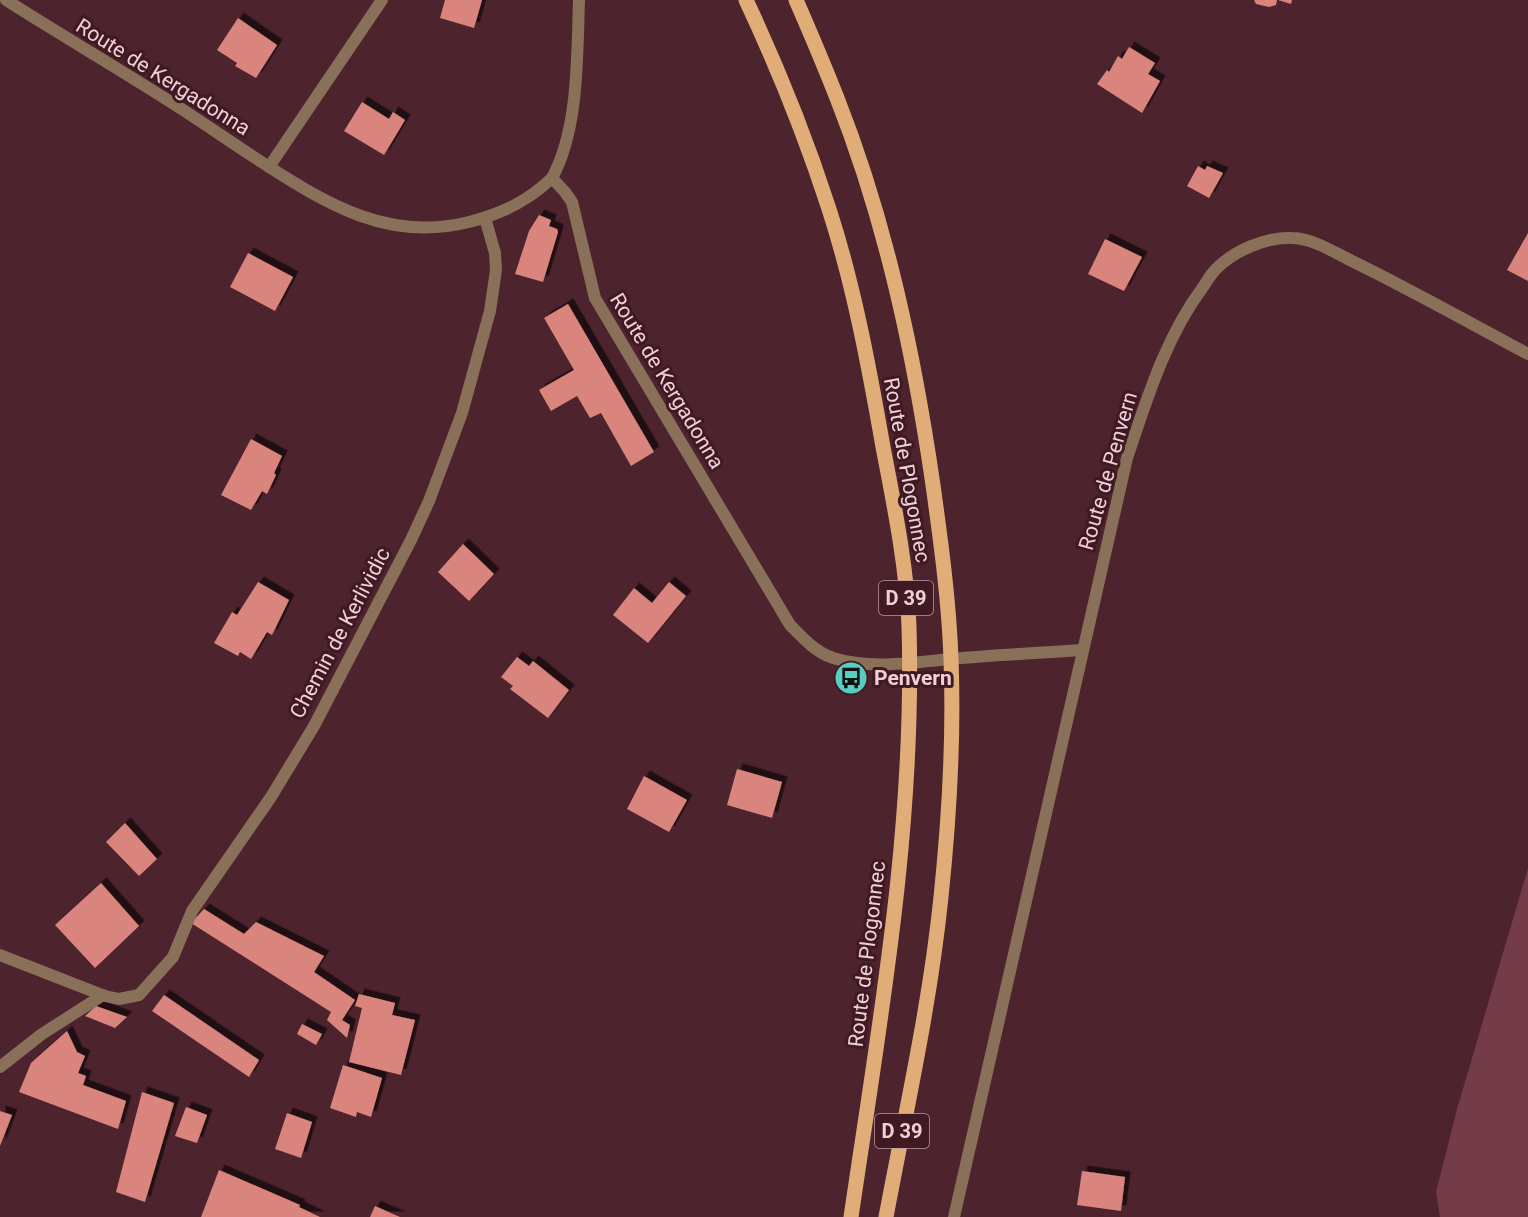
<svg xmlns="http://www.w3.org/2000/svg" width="1528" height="1217" font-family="Roboto,sans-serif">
  <defs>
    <filter id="shadow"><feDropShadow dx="5.5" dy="-5.5" stdDeviation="0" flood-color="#0009"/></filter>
  </defs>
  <rect width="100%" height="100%" fill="#4d232d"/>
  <!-- green -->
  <path fill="#743b48" d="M1528,868V1217H1440L1436,1192L1457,1109Z"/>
  <!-- building -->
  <g fill="#d9847c" filter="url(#shadow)">
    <path d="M445,0H482L474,28L440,18Z"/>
    <path d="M1254,0H1277L1276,5L1269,7L1256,4Z"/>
    <path d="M1278,0H1292L1291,4Z"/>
    <path d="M238,18L277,45L256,78L235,66L237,63L217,50Z"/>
    <path d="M1129,47L1155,63L1148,74L1160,81L1142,113L1097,84L1107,70L1109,72L1118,56L1122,59Z"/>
    <path d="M362,102L389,119L393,112L405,120L384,155L344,131Z"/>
    <path d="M1198,166L1205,170L1207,166L1223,173L1209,198L1187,186Z"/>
    <path d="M539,215L551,220L549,226L557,229L558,232L543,282L515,274L529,231Z"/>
    <path d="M1528,233V281L1507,270Z"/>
    <path d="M1105,239L1142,257L1124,291L1088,274Z"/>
    <path d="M248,253L293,277L275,311L230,287Z"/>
    <path d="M568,304L654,452L631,466L601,413L590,418L577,396L551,411L539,390L574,370L544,318Z"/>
    <path d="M251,439L282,456L274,473L276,475L267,494L262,491L251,510L221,495Z"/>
    <path d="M463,544L494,574L469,601L438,572Z"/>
    <path d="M258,582L289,600L272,635L267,632L251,659L240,652L238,656L214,643L232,612L237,615Z"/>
    <path d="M669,582L686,596L648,643L613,615L634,588L652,603Z"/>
    <path d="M517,657L529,666L533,661L569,690L548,718L510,689L513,686L501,677Z"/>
    <path d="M737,769L782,782L772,818L727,805Z"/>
    <path d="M644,776L687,800L669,832L627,809Z"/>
    <path d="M125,823L157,859L139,876L106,842Z"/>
    <path d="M101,883L139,926L95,968L55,925Z"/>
    <path d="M204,909L244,934L256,922L324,956L314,972L355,1000L342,1020L350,1025L347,1038L327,1020L331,1012L191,923Z"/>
    <path d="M359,994L395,1003L392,1015L415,1020L401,1075L349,1062L362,1008L355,1006Z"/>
    <path d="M164,995L259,1060L249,1077L152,1011Z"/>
    <path d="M96,1006L127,1017L115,1028L85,1016Z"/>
    <path d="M302,1024L322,1034L316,1045L297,1034Z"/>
    <path d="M67,1031L77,1052L85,1056L78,1073L86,1076L83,1085L126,1101L118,1129L19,1092L31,1063Z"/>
    <path d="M343,1065L382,1078L371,1117L357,1112L356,1117L330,1108Z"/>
    <path d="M142,1092L174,1103L145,1202L116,1192Z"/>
    <path d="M186,1107L207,1115L197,1143L175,1136Z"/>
    <path d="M0,1111L12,1115L0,1146Z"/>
    <path d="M287,1113L312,1122L301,1158L275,1149Z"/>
    <path d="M219,1170L300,1205L299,1207L320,1217H201Z"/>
    <path d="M1082,1171L1125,1177L1121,1211L1077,1205Z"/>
    <path d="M375,1206L400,1217H370Z"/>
  </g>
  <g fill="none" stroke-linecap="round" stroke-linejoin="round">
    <!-- street -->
    <g stroke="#897058" stroke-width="12">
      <path d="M6,0C64,37 123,71 180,108C208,126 235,145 263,163C328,205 389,242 469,222C502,214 528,201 552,178L565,192L572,202L595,298L790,625C803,638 815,652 833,658C872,670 913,662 952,659C995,655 1039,653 1082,650"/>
      <path d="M269,167L382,0"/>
      <path d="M552,178C579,129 577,55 579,0"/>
      <path d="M0,955L105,996L119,999L139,995L173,957L192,911L271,797L314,726L411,540L429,501L462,413L490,311L496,270L495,253L485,218"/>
      <path d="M0,1067L42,1034L103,995"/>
      <path d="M954,1217L1127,458C1147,399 1165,338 1203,287C1207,281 1211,274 1216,269C1234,251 1265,237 1291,238C1313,238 1335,253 1354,262C1413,291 1470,323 1528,354"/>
    </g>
    <!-- primary -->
    <g stroke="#e0ad79" stroke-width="15">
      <path d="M746,0C778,68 806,138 829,209C854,286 869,367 883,447C894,504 907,568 909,626C915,828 880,1019 851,1217"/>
      <path d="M796,0C810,32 824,65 837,98C886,222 914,354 933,485C941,543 949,601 951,659C954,736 949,820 941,897C930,1005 906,1110 886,1217"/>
    </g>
  </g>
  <!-- icons -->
  <defs>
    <symbol id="bus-disc" viewBox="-11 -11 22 22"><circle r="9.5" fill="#57cec1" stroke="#411923"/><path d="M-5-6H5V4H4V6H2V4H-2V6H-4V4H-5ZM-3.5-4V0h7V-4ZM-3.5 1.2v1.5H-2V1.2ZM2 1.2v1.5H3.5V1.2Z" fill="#111"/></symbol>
  </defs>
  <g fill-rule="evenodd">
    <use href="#bus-disc" x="832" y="659" width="38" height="38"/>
  </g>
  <g text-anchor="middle" stroke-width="6" stroke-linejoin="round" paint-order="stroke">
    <!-- shield labels -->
    <g fill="#411923" stroke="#b99aa0" stroke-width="1.5">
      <rect x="879" y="581" width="54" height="34" rx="4.5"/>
      <rect x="875" y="1114" width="54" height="34" rx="4.5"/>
    </g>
    <g font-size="20" font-weight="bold" fill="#edd1d6">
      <text x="906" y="605">D 39</text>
      <text x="902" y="1138">D 39</text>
    </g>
    <!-- street labels -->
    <g font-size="21" fill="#edd1d6" stroke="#411923">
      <text transform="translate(163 77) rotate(32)" y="7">Route de Kergadonna</text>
      <text transform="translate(667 381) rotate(59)" y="7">Route de Kergadonna</text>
      <text transform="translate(907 470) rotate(80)" y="7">Route de Plogonnec</text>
      <text transform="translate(1108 471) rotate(-74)" y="7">Route de Penvern</text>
      <text transform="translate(340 633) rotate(-62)" y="7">Chemin de Kerlividic</text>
      <text transform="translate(867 954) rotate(-83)" y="7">Route de Plogonnec</text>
    </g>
    <!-- poi labels -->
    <g font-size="21" font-weight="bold" fill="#edd1d6" stroke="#411923" text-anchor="start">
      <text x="874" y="685">Penvern</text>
    </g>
  </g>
</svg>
